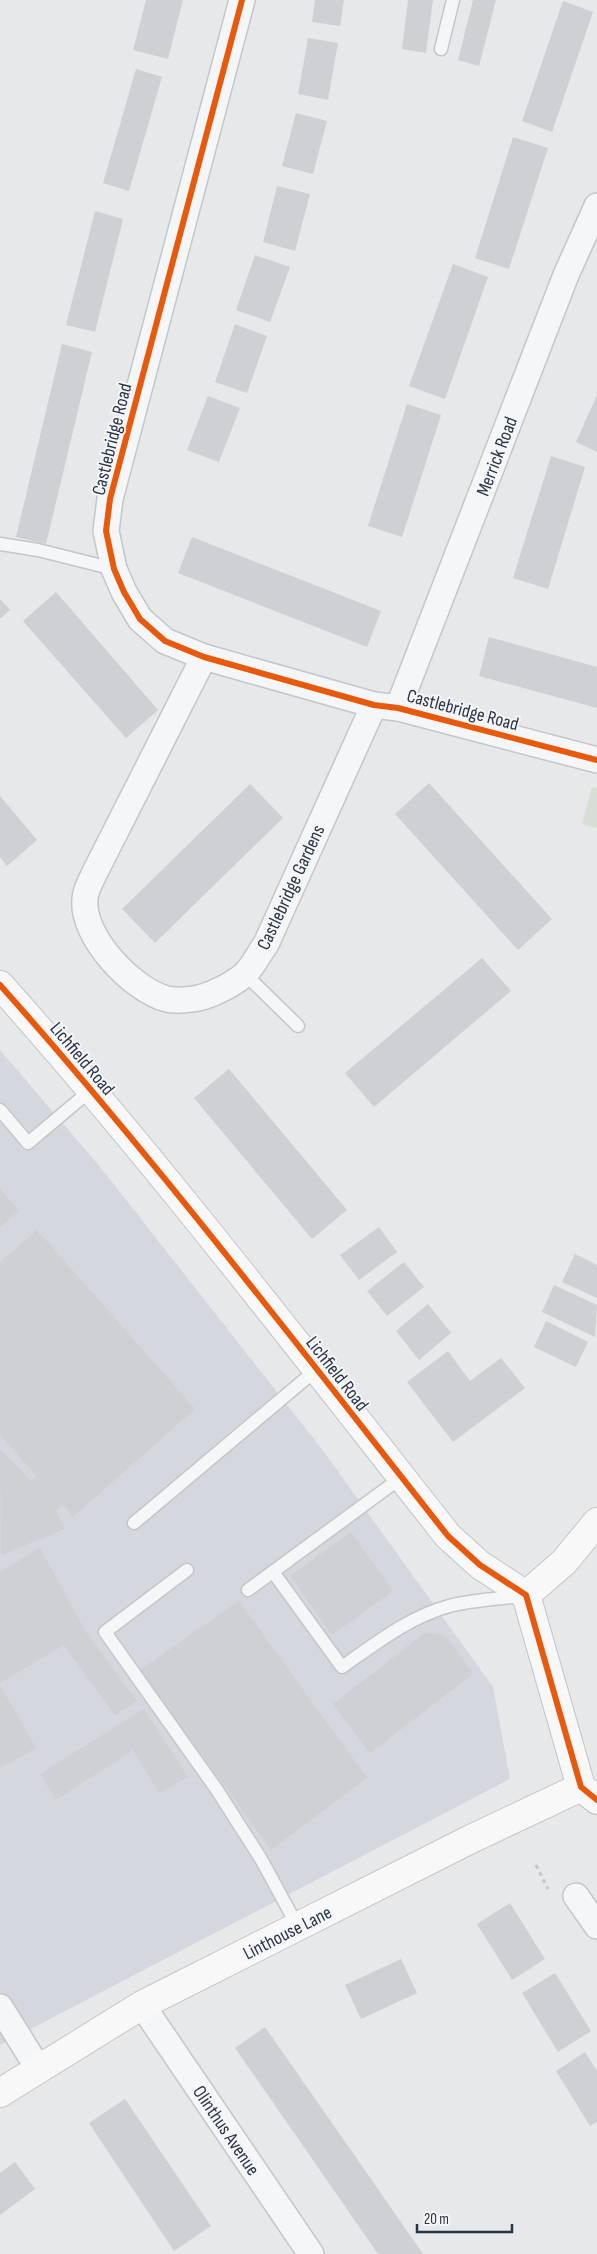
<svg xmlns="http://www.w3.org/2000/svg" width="597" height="2254" font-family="'Sofia Sans Condensed',sans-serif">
  <rect width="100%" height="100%" fill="#e6e8ea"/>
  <!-- built -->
  <path fill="#d4d7dd" d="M0,1050L101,1168L324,1452L493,1687L510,1779L0,2045Z"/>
  <!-- green -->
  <path fill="#d6ded6" d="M592,787L597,788V828L582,824Z"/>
  <!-- building -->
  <g fill="#ced0d3">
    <path d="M146,0H183L168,59L133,50Z"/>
    <path d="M315,0H344L340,26L312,22Z"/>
    <path d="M408,0H433L426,53L402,49Z"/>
    <path d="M473,0H496L479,66L458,60Z"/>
    <path d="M563,1L593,12L552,132L522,121Z"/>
    <path d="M308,38L338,43L328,100L298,94Z"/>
    <path d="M136,69L162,77L129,191L103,183Z"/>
    <path d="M296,113L327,121L313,174L282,166Z"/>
    <path d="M513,137L548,148L509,269L475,258Z"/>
    <path d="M277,186L310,194L295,251L263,242Z"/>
    <path d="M95,211L123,219L95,332L66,325Z"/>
    <path d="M255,255L290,267L270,322L236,310Z"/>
    <path d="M453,264L488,277L445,399L409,386Z"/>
    <path d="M235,324L267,336L247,393L215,382Z"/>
    <path d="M62,344L92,352L46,544L16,537Z"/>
    <path d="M597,395V452L576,442Z"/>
    <path d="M208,396L240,408L219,462L187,450Z"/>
    <path d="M407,404L441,415L402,537L368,526Z"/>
    <path d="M551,456L585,467L548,589L513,578Z"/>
    <path d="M192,537L381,611L367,647L178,573Z"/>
    <path d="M56,592L158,710L126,738L23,621Z"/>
    <path d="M0,599L10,610L0,619Z"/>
    <path d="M489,637L597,667V708L479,676Z"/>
    <path d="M429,783L552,919L518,950L395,814Z"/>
    <path d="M250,784L283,818L155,943L122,909Z"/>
    <path d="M0,796L37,840L7,866L0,857Z"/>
    <path d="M482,958L511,991L374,1107L345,1073Z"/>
    <path d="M229,1069L347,1210L312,1239L194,1098Z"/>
    <path d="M0,1189L19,1211L0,1227Z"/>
    <path d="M379,1227L397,1252L359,1280L340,1255Z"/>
    <path d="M37,1230L195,1409L73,1517L62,1504L56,1511L65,1529L1,1555L0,1449L31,1481L37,1476L0,1435V1262Z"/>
    <path d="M575,1254L597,1265V1298L562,1282Z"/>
    <path d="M404,1262L424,1287L387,1316L367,1291Z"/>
    <path d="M554,1285L597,1305L595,1337L542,1312Z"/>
    <path d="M428,1304L451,1333L419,1360L396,1331Z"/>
    <path d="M546,1321L588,1342L576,1367L534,1347Z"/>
    <path d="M448,1351L470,1381L501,1358L525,1388L453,1442L407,1382Z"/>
    <path d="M351,1532L393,1591L332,1635L290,1576Z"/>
    <path d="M40,1548L86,1632L137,1701L115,1715L64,1645L0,1683V1572Z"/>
    <path d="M239,1601L367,1778L271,1850L140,1670Z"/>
    <path d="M426,1632L446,1636L473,1674L370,1753L333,1704Z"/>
    <path d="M0,1685L36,1748L0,1768Z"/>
    <path d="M144,1709L188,1777L159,1793L133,1750L56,1800L40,1774Z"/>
    <path d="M510,1903L545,1959L512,1980L477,1924Z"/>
    <path d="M401,1959L417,1993L361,2019L345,1985Z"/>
    <path d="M555,1973L591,2031L558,2052L522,1993Z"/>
    <path d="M265,2027L362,2166L423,2254H378L281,2114L235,2048Z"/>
    <path d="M585,2052L597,2071V2122L590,2126L556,2071Z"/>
    <path d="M125,2099L211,2226L174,2251L89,2123Z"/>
    <path d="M15,2162L35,2189L0,2215V2173Z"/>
  </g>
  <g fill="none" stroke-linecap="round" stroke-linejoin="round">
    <defs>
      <g id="lane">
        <path d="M441,49L453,0"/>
        <path d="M0,544L38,550L114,569"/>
        <path d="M245,974L298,1026"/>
        <path d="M0,1110L28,1143L91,1090"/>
        <path d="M134,1523L316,1370"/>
        <path d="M187,1570L105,1632L217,1790L261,1859L298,1927"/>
        <path d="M273,1572L342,1667C375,1644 409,1617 449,1606C472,1600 497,1599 521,1596"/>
        <path d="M248,1590L402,1477"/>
      </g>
      <g id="street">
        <path d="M242,0L110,499L106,531L114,569L124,592L140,619L165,641L204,657L374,705L398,708L597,760"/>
        <path d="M204,657L94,874C91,881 85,891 85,899C81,936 132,990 167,999C174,1001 186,1000 193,999C209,997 232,985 244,975C253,967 259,953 266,944L374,705"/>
        <path d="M398,708L566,275L597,206"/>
        <path d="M576,1896L597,1926"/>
        <path d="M142,2005L311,2254"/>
        <path d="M0,2007L38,2068"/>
      </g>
      <g id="secondary">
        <path d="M526,1595L564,1562L597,1522"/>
        <path d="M0,2093L142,2005L469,1840L581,1787"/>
      </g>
      <path id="primary" d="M0,985C157,1161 301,1350 448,1536L480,1565L526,1595L581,1787L597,1800"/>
    </defs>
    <!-- lane casing -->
    <use href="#lane" stroke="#c4c6c8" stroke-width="15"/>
    <!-- street casing -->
    <use href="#street" stroke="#c4c6c8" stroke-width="28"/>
    <!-- secondary casing -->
    <use href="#secondary" stroke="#c4c6c8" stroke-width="30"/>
    <!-- primary casing -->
    <use href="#primary" stroke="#c2c5c8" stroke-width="30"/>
    <!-- path -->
    <path stroke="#c5c6ca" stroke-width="3" stroke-dasharray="4 4" stroke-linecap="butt" d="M536,1865L548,1889"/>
    <!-- lane -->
    <use href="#lane" stroke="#f5f6f7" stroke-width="12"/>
    <!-- street -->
    <use href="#street" stroke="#f5f6f7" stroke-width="25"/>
    <!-- secondary -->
    <use href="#secondary" stroke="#f8f8f8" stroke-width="28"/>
    <!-- primary -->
    <use href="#primary" stroke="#f8f8f8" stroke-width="28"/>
    <defs>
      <g id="cycleway">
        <path d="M242,0L110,499L106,531L114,569L124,592L140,619L165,641L204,657L374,705L398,708L597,760"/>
        <path d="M0,985C157,1161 301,1350 448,1536L480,1565L526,1595L581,1787L597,1800"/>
      </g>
    </defs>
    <!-- cycleway casing -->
    <use href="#cycleway" stroke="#f4f6f9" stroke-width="9"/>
    <!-- cycleway -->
    <use href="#cycleway" stroke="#e8590c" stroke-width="6"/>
  </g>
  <g text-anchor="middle" stroke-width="4" stroke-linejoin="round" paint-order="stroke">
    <!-- street labels -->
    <g font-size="19" fill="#2b3445" stroke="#f4f6f9">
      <text transform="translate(111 439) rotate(-76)" y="7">Castlebridge Road</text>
      <text transform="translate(496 456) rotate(-69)" y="7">Merrick Road</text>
      <text transform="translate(463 709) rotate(15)" y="7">Castlebridge Road</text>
      <text transform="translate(290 887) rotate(-65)" y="7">Castlebridge Gardens</text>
      <text transform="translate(83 1058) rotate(50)" y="7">Lichfield Road</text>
      <text transform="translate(338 1373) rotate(52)" y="7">Lichfield Road</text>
      <text transform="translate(287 1932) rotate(-27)" y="7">Linthouse Lane</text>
      <text transform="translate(227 2130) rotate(56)" y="7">Olinthus Avenue</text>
    </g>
  </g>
  <!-- scale -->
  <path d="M417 2224v8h95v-8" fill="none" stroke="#2b3445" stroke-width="2.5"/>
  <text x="424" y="2224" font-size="15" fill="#2b3445" stroke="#f4f6f9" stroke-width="4" paint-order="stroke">20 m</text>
</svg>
